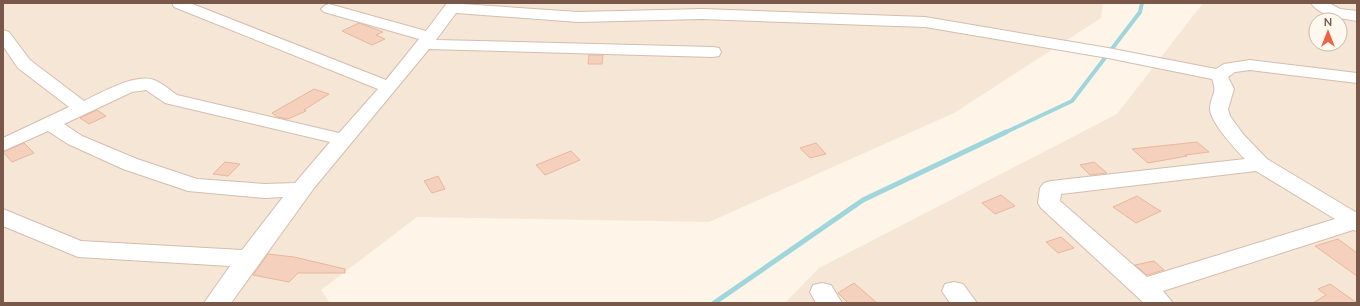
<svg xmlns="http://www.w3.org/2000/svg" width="1360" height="306" font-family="Lato,sans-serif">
  <rect width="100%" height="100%" fill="#fef4e8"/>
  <!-- residential -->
  <g fill="#f6e6d5" fill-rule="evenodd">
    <path d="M3,3H1103L1101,18L954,113L709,222L417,217L321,290L330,303H3Z"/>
    <path d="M1203,3H1357V303H785L819,268L1117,114ZM1316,20H1340V44H1316Z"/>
  </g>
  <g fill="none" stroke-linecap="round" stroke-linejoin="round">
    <!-- stream-far1 -->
    <path stroke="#9fd6dc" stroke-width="4" d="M1004,133L1072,101L1140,12L1142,3"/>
    <!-- stream -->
    <path stroke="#9fd6dc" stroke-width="5" d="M714,303L863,200L1006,132"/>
  </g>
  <!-- building -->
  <g fill="#f5d1bd" stroke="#e9b69c">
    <path d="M359,23L383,32L376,35L385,39L372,45L342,31Z"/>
    <path d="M589,55H603L602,64H588Z"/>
    <path d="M314,89L329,94L304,110L306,111L288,119L277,117L272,113Z"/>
    <path d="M97,110L106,116L89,124L80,118Z"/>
    <path d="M1197,142L1209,152L1185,155L1187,156L1148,163L1132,149Z"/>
    <path d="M24,143L34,153L12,162L3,152Z"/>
    <path d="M816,143L826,154L810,158L800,148Z"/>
    <path d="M571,151L580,160L545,175L536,165Z"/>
    <path d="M225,162L240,164L228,176L213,174Z"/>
    <path d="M1094,162L1107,173L1090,175L1080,165Z"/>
    <path d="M438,176L445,189L432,193L424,181Z"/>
    <path d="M1001,195L1015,206L995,214L982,203Z"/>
    <path d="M1137,196L1157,209L1161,211L1136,223L1113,207Z"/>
    <path d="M1061,237L1074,248L1058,253L1046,242Z"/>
    <path d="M1338,239L1357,253V276L1315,246Z"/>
    <path d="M268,254L294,257L345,269V273H298L289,282L253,275Z"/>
    <path d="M1154,261L1164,270L1147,275L1135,265Z"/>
    <path d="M854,283L877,303H848L838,293Z"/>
    <path d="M1330,284L1357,303H1313L1326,295L1318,289Z"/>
  </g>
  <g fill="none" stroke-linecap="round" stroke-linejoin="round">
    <defs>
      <g id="minor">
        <path d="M172,3H190L386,80L419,39L324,12L321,9L324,6L329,4L426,31L447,3L578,12L702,9L925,17L1108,48L1216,69L1224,64L1250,60L1357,73V83L1250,70L1235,72L1228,77L1234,89L1228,109L1230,116L1243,134L1267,159L1357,213V231L1353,230L1163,291L1173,303H1144L1041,208L1038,203L1040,188L1044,183L1051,181L1245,159C1236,150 1209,121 1210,108C1211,94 1218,94 1212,79L1108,58L925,27L702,19L578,22L456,13L436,40L713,47L719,48L721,52L719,56L713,57L429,49L314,188L231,303H204L230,266L78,257L3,226V209L81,241L242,250L283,197L265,198L188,191L123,169L68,144L48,131L3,151V138L69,107L18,68L3,46V30L9,32L30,60L84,101C101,93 135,73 154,80C162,83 170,90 177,95L339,133L378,89L174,7ZM146,90L165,103L330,142L295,183L265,184L197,179L137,159L82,136L64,124L132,92ZM1256,171L1335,219L1147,277L1060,201L1061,194Z"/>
        <path d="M1311,3H1329L1340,9L1357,11V21C1342,18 1320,17 1311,3Z"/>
        <path d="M954,282L963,284L977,303H950L942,291L945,284Z"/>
        <path d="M822,283L831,285L842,303H816L810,292L813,285Z"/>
      </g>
    </defs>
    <!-- minor casing -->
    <use href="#minor" stroke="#d4bdaf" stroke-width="2"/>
    <!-- minor -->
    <use href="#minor" fill="#fff" fill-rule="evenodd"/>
  </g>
  <!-- border -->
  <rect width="1360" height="306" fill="none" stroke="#7a5849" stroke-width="8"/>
  <!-- north arrow -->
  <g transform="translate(1328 32)"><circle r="19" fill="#fff8ef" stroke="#cab8ad"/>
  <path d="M0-3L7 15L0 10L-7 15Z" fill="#ef6345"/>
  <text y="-6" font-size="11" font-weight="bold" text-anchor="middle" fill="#7a5849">N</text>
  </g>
</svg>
